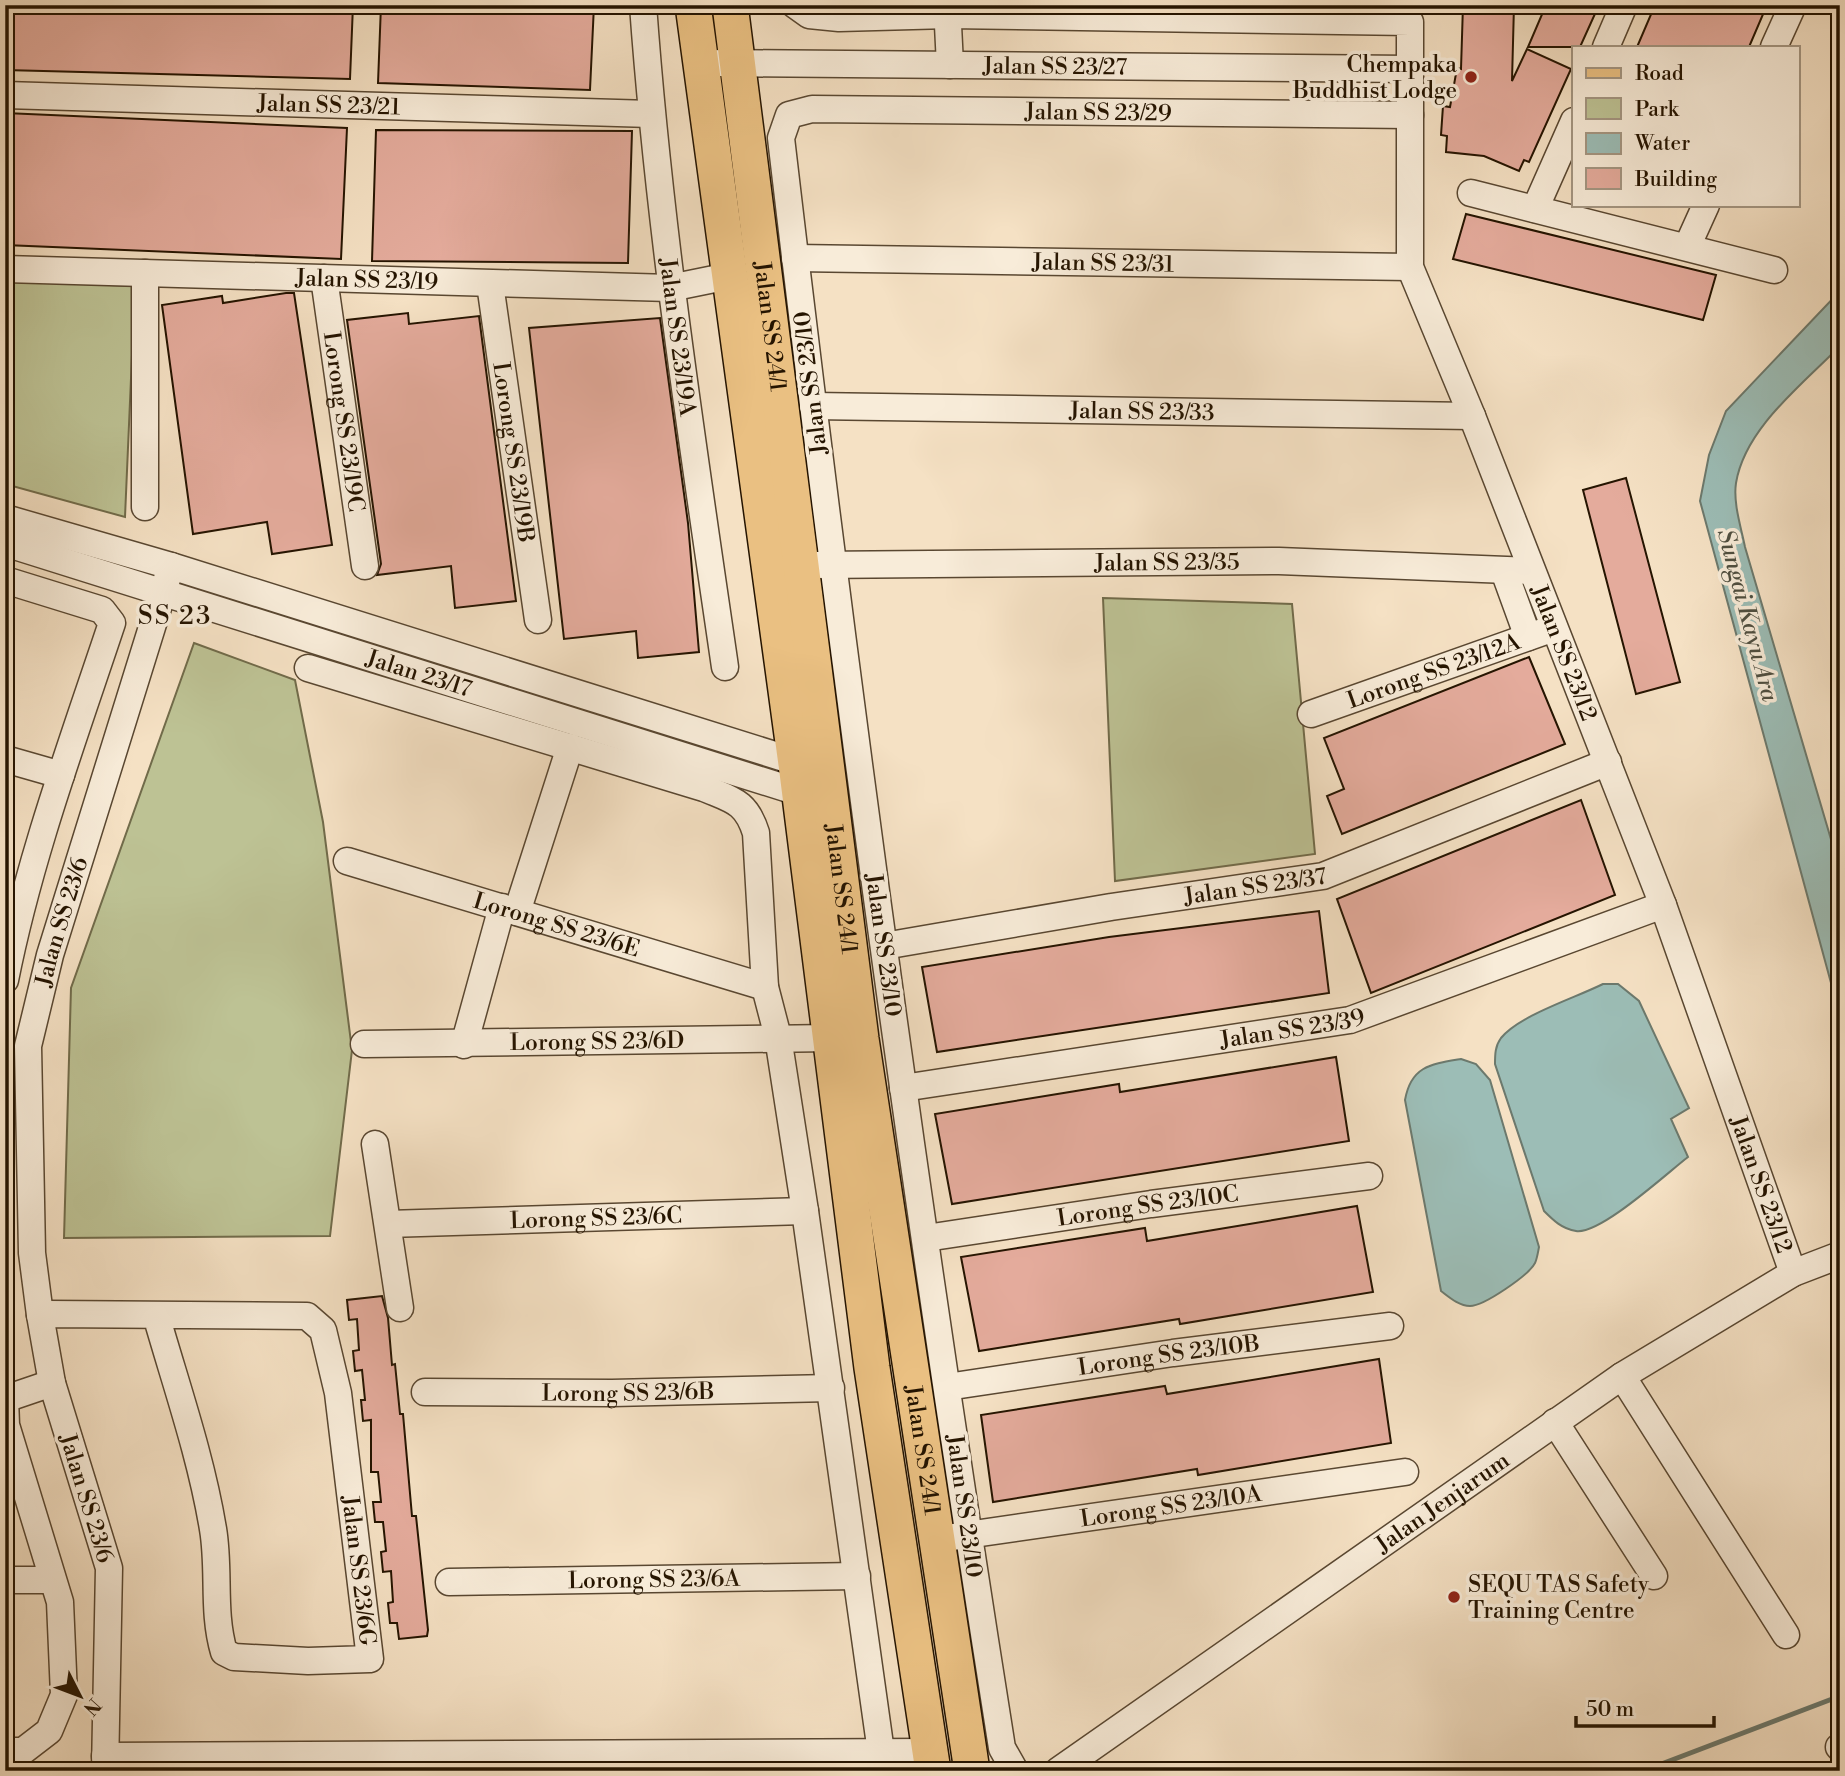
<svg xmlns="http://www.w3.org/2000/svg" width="1845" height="1776" font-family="'Libre Bodoni',serif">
  <rect width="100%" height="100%" fill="#f5e1c4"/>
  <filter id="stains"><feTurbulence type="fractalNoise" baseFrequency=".00286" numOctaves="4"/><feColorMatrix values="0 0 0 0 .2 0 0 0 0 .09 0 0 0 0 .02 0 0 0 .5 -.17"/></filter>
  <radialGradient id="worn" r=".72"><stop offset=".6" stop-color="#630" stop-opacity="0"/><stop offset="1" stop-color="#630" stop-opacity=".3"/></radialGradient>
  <!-- green -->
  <g fill="#bdc294" stroke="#716b4a" stroke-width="2">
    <path d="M5,281L135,286L125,517L5,484Z"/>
    <path d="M1103,598L1292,604L1315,854L1115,881Z"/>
    <path d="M194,643L295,680L323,822L352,1050L330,1236L64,1238L71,988Z"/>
  </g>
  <!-- water -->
  <g fill="#9cbdb6" stroke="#6c796d" stroke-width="2">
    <path d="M1840,291V346C1803,384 1745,428 1736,483C1733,503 1741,527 1745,547L1840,870V1016L1700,501L1709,455L1726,411Z"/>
    <path d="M1603,984H1618L1639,1001L1689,1108L1671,1119L1688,1157C1667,1173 1600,1235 1576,1231C1562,1229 1553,1220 1544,1211L1495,1064C1495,1055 1495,1046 1501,1038C1520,1015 1575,998 1603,984Z"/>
    <path d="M1461,1059L1476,1064L1490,1080L1539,1247C1538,1252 1537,1259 1535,1263C1529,1275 1484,1306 1470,1306C1459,1306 1449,1297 1441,1291L1405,1100C1411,1066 1431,1064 1461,1059Z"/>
  </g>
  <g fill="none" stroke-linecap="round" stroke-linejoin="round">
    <!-- stream -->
    <path stroke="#6c796d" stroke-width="5" d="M1643,1771L1840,1696"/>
  </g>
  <!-- building -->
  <g fill="#e4ab9c" stroke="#251400" stroke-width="2">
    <path d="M198,5H353L350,79L5,70V9L198,12Z"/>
    <path d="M381,5H594L590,90L378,83Z"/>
    <path d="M1463,5H1514L1512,81L1527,49L1571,69L1529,162L1524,160L1519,171L1484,156L1446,152L1447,136L1441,135L1443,106L1450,107L1457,68L1461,69Z"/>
    <path d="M1546,5H1599L1580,47H1528Z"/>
    <path d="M1655,5H1767L1749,47H1637Z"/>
    <path d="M5,113L347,128L341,259L5,245Z"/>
    <path d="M376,130L632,131L628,263L372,261Z"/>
    <path d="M1466,214L1716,275L1703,320L1453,259Z"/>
    <path d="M286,293H294L332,545L272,554L267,522L193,534L162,305L222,296L223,303Z"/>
    <path d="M408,313L409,324L479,316L516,601L455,608L451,566L377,575L381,564L347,320Z"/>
    <path d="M660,318L688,523L699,652L638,658L636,631L564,639L529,328Z"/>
    <path d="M1626,478L1680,682L1636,694L1583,490Z"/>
    <path d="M1529,657L1565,744L1342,834L1327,796L1344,789L1324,738Z"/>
    <path d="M1581,800L1615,895L1371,993L1337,899Z"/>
    <path d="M1319,911L1329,993L937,1052L922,967L1109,937Z"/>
    <path d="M1336,1057L1349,1141L952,1204L935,1114L1119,1084L1120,1092Z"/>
    <path d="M1357,1206L1373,1292L1180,1324L1179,1319L979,1351L961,1257L1145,1228L1147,1241Z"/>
    <path d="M382,1296L388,1318L392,1365L395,1364L400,1414H403L412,1516H416L428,1630L427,1636L399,1639L397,1623H390L388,1603L393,1602L391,1571L383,1572L381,1552L386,1551L383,1522H375L373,1502H381L378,1472H371V1420L363,1421L361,1400H365L362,1370L355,1371L353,1351L359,1350L357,1319L349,1320L347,1300Z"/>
    <path d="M1379,1359L1391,1443L1198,1475L1197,1469L993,1502L981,1415L1165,1386L1167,1394Z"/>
  </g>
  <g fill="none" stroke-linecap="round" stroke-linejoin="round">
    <defs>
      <g id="minor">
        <path id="s1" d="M643,5C659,227 693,447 725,667"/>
        <path id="s2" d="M795,5L809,15L839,18L949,15L1410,22V267L1472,416L1663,905L1793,1273"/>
        <path d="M947,5L950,65"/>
        <path d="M1606,47L1624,5"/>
        <path d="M1774,47L1793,5"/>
        <path id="s3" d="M719,63L1410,69"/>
        <path id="s4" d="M5,95L651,114"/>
        <path d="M1471,193L1774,270"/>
        <path d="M1535,209L1574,121"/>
        <path d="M1687,247L1706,205"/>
        <path id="s5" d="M795,258L1410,267"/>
        <path id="s6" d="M5,269L670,288L729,276"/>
        <path id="s7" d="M324,278L365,566"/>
        <path id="s8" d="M490,284L538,620"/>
        <path id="s9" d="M813,406L1472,416"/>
        <path d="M145,507V273"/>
        <path d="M5,518L171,566L813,767"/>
        <path id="s10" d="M5,543L814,797"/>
        <path id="s11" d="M815,565L1279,561L1531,571"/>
        <path d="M1504,571L1528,637"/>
        <path d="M5,580L102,610L112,623C73,740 29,859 5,980"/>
        <path d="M308,668L704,788C732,800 746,801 756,833L765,987L778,1037L805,1211L881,1752"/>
        <path id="s12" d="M1311,714L1554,628"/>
        <path d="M5,759L61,775"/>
        <path id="s13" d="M347,861L765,987"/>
        <path d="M517,912L570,747"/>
        <path id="s14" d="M884,946L1111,907L1323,876L1608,762"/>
        <path id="s15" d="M364,1044L831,1038"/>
        <path d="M464,1045L502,907"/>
        <path id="s16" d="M903,1088L1350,1020L1663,905"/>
        <path d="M375,1144L400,1308"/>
        <path id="s17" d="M388,1224L805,1211"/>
        <path id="s18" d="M926,1238L1151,1204L1369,1176"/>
        <path id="s19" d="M40,1315L49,1314L307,1316L323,1330L338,1393L370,1659L308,1661L234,1657L224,1652C212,1612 220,1570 213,1529C201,1456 176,1385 156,1315"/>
        <path d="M1622,1376L1786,1635"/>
        <path id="s20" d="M947,1387L1173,1353L1390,1326"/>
        <path id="s21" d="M425,1392L612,1393L831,1388"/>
        <path d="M5,1398L6,1425L60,1602L64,1695L49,1731L23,1751H5"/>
        <path d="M5,1399L52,1383"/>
        <path d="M1555,1422L1654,1576"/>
        <path id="s22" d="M953,1537L1405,1472"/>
        <path d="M5,1580H52"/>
        <path id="s23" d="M449,1582L857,1576"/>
        <path d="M1839,1747L1840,1748"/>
        <path d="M105,1756L929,1752"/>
        <path id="s24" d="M105,1771L109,1568L52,1383L40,1315L32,1253L28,1046L50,955L171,566"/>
        <path id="s25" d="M1015,1771L1002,1748C917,1214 844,676 781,138L789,115L812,109L1410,115"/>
        <path id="s26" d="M1058,1771L1622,1376L1793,1273L1840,1255"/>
      </g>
      <g id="major">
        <path d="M693,5L796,764L872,1368L933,1771"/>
        <path id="s27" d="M730,5L861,1039L972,1771"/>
      </g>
    </defs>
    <!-- minor casing -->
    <use href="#minor" stroke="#594731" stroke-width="29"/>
    <!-- major casing -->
    <use href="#major" stroke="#251400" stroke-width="38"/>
    <!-- minor -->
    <use href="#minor" stroke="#f8ecd9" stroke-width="26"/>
    <!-- major -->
    <use href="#major" stroke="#eac082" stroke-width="35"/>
  </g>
  <!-- markers -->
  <g fill="#8f2418" stroke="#f8ecd9" stroke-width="2.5">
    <circle cx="1471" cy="77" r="7"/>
    <circle cx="1454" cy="1597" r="7"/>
  </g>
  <g text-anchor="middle" stroke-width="7" stroke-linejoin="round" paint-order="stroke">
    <!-- poi labels -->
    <g font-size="23" fill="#251400" stroke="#f8ecd9" text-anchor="end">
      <text x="1457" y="72">Chempaka<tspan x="1457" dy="26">Buddhist Lodge</tspan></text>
      <text x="1468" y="1592" text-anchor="start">SEQU TAS Safety<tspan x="1468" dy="26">Training Centre</tspan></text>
    </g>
    <!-- street labels -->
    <g font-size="23" fill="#251400" stroke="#f8ecd9">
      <text dy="8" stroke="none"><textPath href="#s3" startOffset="336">Jalan SS 23/27</textPath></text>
      <text dy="8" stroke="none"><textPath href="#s4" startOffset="324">Jalan SS 23/21</textPath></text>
      <text dy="8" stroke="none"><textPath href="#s25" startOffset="1986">Jalan SS 23/29</textPath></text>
      <text dy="8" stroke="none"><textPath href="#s5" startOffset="308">Jalan SS 23/31</textPath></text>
      <text dy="8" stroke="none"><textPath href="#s6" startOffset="362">Jalan SS 23/19</textPath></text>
      <text dy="8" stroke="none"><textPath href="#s27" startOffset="324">Jalan SS 24/1</textPath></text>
      <text dy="8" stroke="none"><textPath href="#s1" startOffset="334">Jalan SS 23/19A</textPath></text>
      <text transform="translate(810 383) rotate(-97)" y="8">Jalan SS 23/10</text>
      <text dy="8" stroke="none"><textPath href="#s9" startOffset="329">Jalan SS 23/33</textPath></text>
      <text dy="8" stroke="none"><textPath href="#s7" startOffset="145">Lorong SS 23/19C</textPath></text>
      <text dy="8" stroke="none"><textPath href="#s8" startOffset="170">Lorong SS 23/19B</textPath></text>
      <text dy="8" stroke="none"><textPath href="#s11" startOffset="352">Jalan SS 23/35</textPath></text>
      <text dy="8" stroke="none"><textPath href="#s2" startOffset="1279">Jalan SS 23/12</textPath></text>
      <text dy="8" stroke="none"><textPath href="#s12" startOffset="130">Lorong SS 23/12A</textPath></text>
      <text dy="8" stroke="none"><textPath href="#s10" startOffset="434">Jalan 23/17</textPath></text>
      <text dy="8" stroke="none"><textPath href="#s14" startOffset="376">Jalan SS 23/37</textPath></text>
      <text dy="8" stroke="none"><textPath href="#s27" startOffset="891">Jalan SS 24/1</textPath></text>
      <text dy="8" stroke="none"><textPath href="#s24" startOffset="864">Jalan SS 23/6</textPath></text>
      <text dy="8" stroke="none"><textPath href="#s13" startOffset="219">Lorong SS 23/6E</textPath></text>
      <text transform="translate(884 945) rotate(82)" y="8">Jalan SS 23/10</text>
      <text dy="8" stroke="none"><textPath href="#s16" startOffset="394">Jalan SS 23/39</textPath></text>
      <text dy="8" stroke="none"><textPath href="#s15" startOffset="233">Lorong SS 23/6D</textPath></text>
      <text dy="8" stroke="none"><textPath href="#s2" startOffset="1846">Jalan SS 23/12</textPath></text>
      <text dy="8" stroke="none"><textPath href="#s18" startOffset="224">Lorong SS 23/10C</textPath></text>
      <text dy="8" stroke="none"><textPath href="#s17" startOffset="208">Lorong SS 23/6C</textPath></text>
      <text dy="8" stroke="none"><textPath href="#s20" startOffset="224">Lorong SS 23/10B</textPath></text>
      <text dy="8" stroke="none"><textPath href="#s21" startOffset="203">Lorong SS 23/6B</textPath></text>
      <text dy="8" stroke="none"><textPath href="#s27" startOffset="1458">Jalan SS 24/1</textPath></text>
      <text transform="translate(87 1498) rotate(73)" y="8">Jalan SS 23/6</text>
      <text dy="8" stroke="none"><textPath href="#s26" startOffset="469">Jalan Jenjarum</textPath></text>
      <text transform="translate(965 1506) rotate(82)" y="8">Jalan SS 23/10</text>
      <text dy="8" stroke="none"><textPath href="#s22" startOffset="220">Lorong SS 23/10A</textPath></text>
      <text dy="8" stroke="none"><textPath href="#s19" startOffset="532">Jalan SS 23/6G</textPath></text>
      <text dy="8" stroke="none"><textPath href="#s23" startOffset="205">Lorong SS 23/6A</textPath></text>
    </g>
    <!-- water labels -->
    <g font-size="24" font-style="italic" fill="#4f4f40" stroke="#f8ecd9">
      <text transform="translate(1748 615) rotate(75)" y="8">Sungai Kayu Ara</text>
    </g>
    <!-- quarter labels -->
    <g font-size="26" letter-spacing="2" fill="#251400" stroke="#f8ecd9">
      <text x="175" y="624">SS 23</text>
    </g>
  </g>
  <!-- margin -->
  <rect width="1845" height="1776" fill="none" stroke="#f5e1c4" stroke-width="28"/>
  <rect x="7" y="7" width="1831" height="1762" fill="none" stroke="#251400" stroke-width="3.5"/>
  <rect x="14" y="14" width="1817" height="1748" fill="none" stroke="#251400" stroke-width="2"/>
  <!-- legend -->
  <rect x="1572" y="46" width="228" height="161" fill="#f8ecd9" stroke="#a49682" stroke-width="2"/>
  <rect x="1586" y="68" width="35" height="10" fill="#eac082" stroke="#a49682" stroke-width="2"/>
  <text x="1635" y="80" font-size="21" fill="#251400">Road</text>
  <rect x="1586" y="98" width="35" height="21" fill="#bdc294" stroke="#a49682" stroke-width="2"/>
  <text x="1635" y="116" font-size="21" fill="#251400">Park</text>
  <rect x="1586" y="133" width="35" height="21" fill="#9cbdb6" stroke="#a49682" stroke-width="2"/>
  <text x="1635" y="150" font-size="21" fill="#251400">Water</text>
  <rect x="1586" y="168" width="35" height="21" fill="#e4ab9c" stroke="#a49682" stroke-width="2"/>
  <text x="1635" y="186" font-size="21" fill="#251400">Building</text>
  <!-- north arrow -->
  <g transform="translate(80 1696) rotate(132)" stroke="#f8ecd9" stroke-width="5" paint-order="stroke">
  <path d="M0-5L12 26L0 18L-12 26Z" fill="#251400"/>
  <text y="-10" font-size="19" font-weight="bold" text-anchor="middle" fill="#251400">N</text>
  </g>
  <!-- scale -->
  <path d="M1576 1716v10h138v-10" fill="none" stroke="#251400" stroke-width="3.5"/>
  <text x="1586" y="1716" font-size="21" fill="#251400" stroke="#f8ecd9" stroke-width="5" paint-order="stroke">50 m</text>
  <rect width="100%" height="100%" filter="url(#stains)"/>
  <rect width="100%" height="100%" fill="url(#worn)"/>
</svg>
